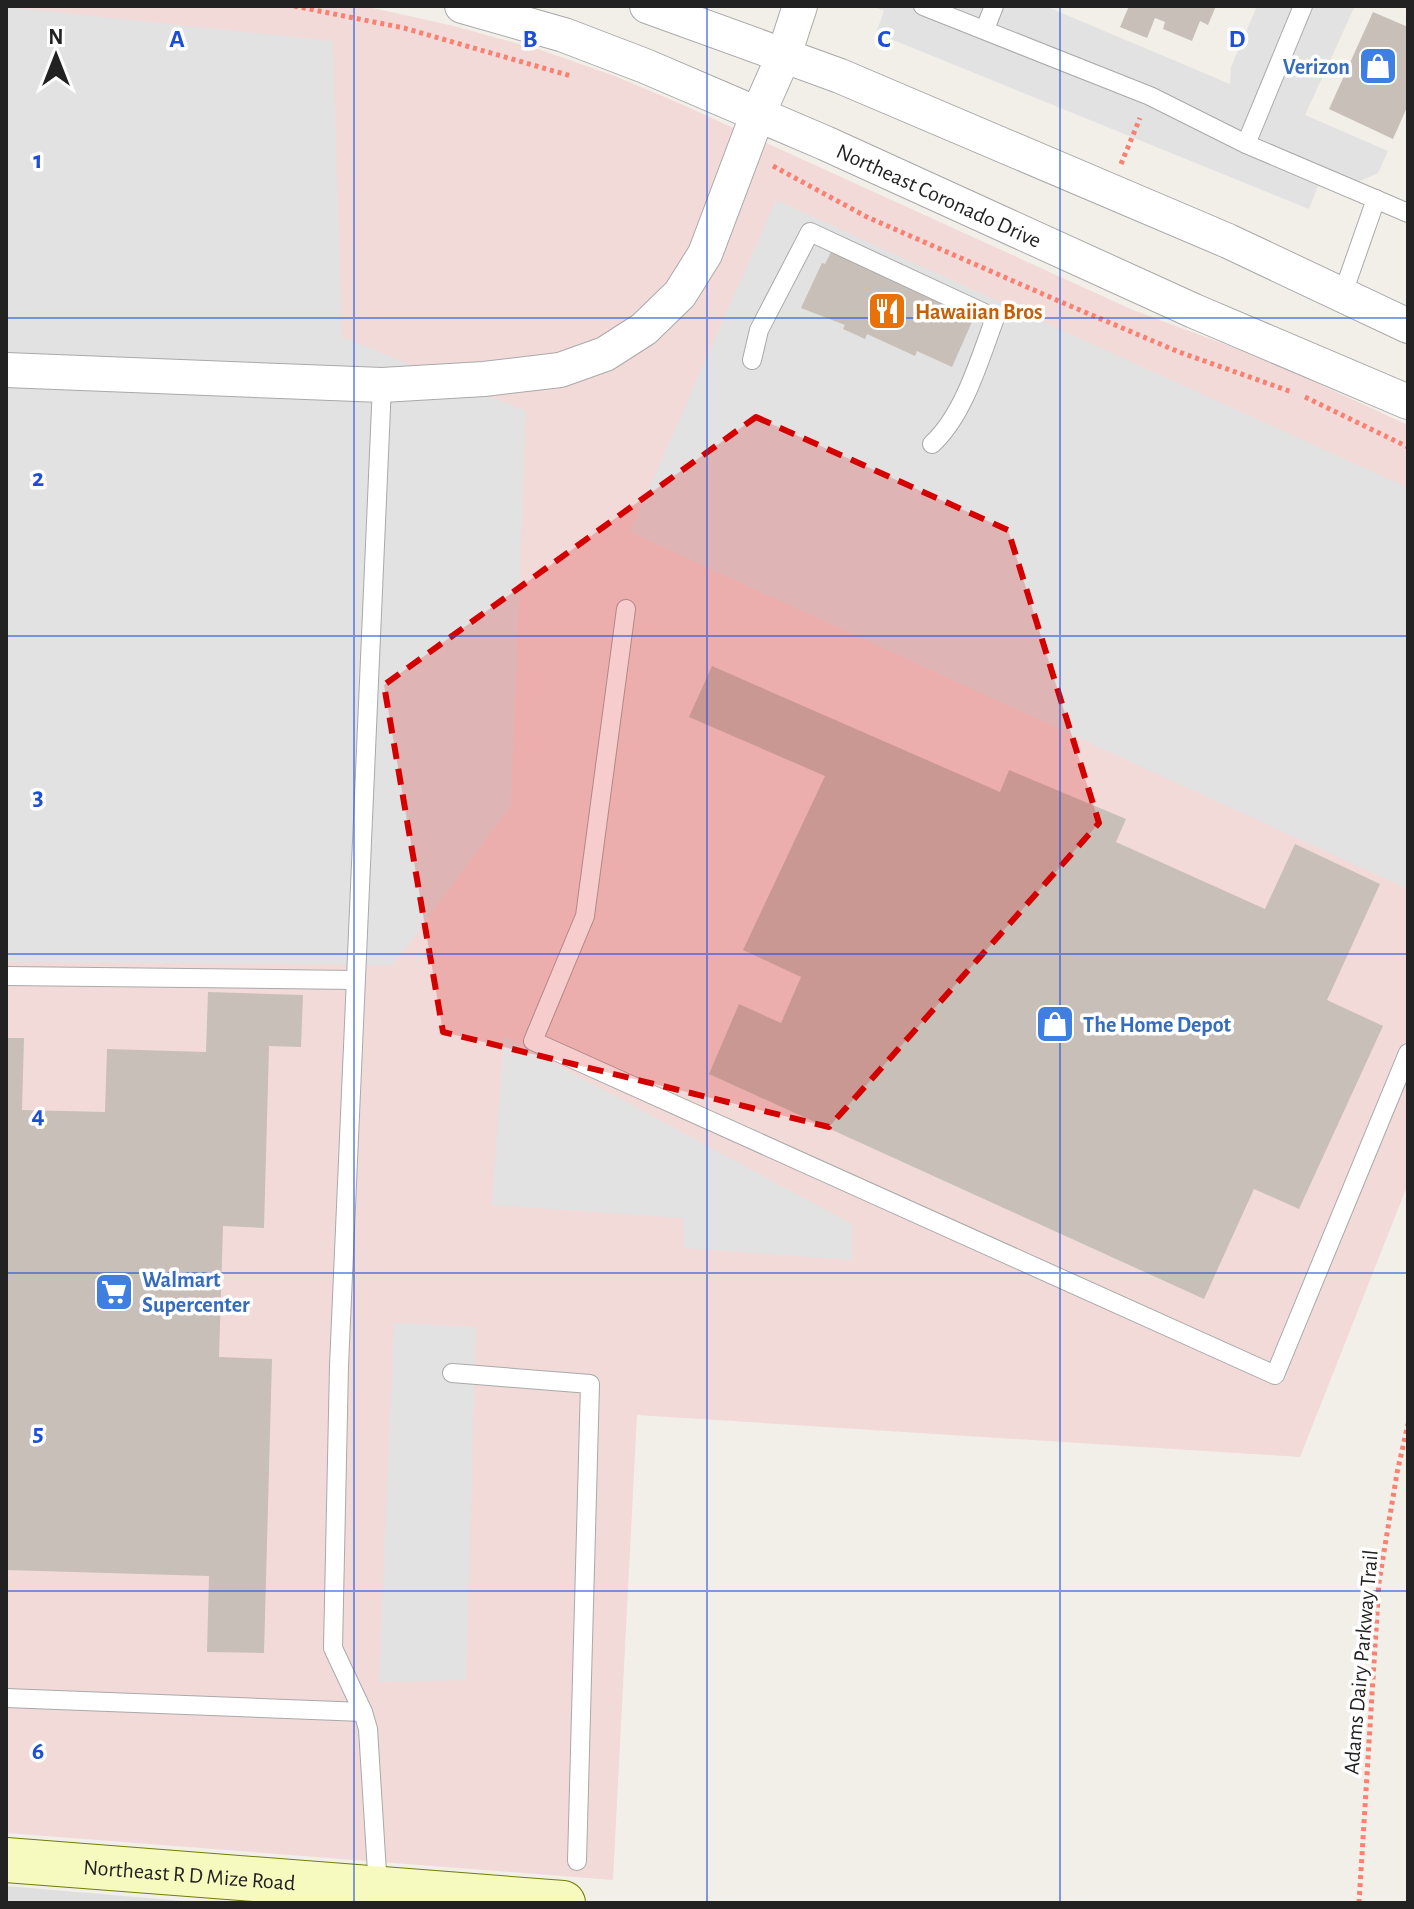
<svg xmlns="http://www.w3.org/2000/svg" width="1414" height="1909" font-family="'Alegreya Sans',sans-serif">
  <rect width="100%" height="100%" fill="#f2efe9"/>
  <!-- residential -->
  <path fill="#e0dfdf" d="M6,1886L207,1903H6Z"/>
  <!-- commercial -->
  <path fill="#f2dad9" d="M6,6H364L454,26L541,50L615,76L681,104L1133,310L1267,360L1408,425V1184L1300,1457L637,1415L613,1880L6,1833Z"/>
  <!-- parking -->
  <g fill="#e2e2e2">
    <path d="M872,6H1045L1230,84L1231,67L1257,6H1355L1305,115L1388,151L1378,173L1336,192L1318,186L1309,209L876,33L884,11Z"/>
    <path d="M6,7L333,41L342,337L526,411L511,806L393,965L6,962Z"/>
    <path d="M776,200L1408,488V889L630,532Z"/>
    <path d="M504,1036L852,1224V1260L684,1248L683,1218L492,1205Z"/>
    <path d="M394,1323L476,1327L466,1680L379,1682Z"/>
  </g>
  <!-- building -->
  <g fill="#c7bfb8">
    <path d="M1129,6H1216L1208,25L1200,21L1192,41L1163,29L1165,22L1155,18L1147,38L1120,27Z"/>
    <path d="M1373,12L1408,27V105L1393,139L1329,109Z"/>
    <path d="M832,250L975,315L952,367L917,351L915,356L867,334L865,339L843,329L845,325L801,308L822,263L825,264Z"/>
    <path d="M712,666L1000,792L1009,770L1126,819L1116,842L1265,909L1295,844L1380,884L1327,1000L1383,1026L1299,1209L1254,1189L1204,1299L709,1074L739,1004L781,1023L801,977L743,950L825,776L689,717Z"/>
    <path d="M208,992L303,995L301,1047L269,1046L264,1228L223,1226L219,1357L272,1359L264,1653L207,1652L209,1576L6,1570V1038H24L22,1110L105,1112L107,1049L206,1052Z"/>
  </g>
  <g fill="none" stroke-linecap="round" stroke-linejoin="round">
    <defs>
      <g id="lane">
        <path d="M923,6L1150,96L1246,144L1408,213"/>
        <path d="M985,29L994,6"/>
        <path d="M1246,144L1303,6"/>
        <path d="M1342,296L1376,199"/>
        <path d="M752,360L759,330L810,232L995,318C980,358 964,415 932,444"/>
        <path d="M626,609L585,916L533,1041L1275,1375L1408,1053"/>
        <path d="M6,976L355,980"/>
        <path d="M452,1373L590,1384L577,1861"/>
        <path d="M6,1698L363,1712"/>
        <path d="M378,1888L368,1729L363,1712L333,1648L339,1366L382,385"/>
      </g>
      <g id="street">
        <path id="s1" d="M462,6L564,35L645,66L825,143L1194,311L1408,402"/>
        <path d="M647,6L840,76L1228,241L1408,326"/>
        <path d="M6,370L382,385L484,379L560,370L605,354L644,329L680,294L705,254L757,116L784,55L800,6"/>
      </g>
      <g id="secondary">
        <path id="s2" d="M6,1860L563,1903"/>
      </g>
    </defs>
    <!-- lane casing -->
    <use href="#lane" stroke="#a9a9a9" stroke-width="20"/>
    <!-- street casing -->
    <use href="#street" stroke="#a9a9a9" stroke-width="36"/>
    <!-- secondary casing -->
    <use href="#secondary" stroke="#707d05" stroke-width="46"/>
    <!-- path -->
    <g stroke="#fa8072" stroke-width="5" stroke-dasharray="4 4" stroke-linecap="butt">
      <path d="M294,6L404,28L571,76"/>
      <path d="M1121,164L1140,118"/>
      <path d="M773,166L867,217L1068,305L1179,352L1292,392"/>
      <path d="M1305,397L1408,447"/>
      <path d="M1359,1903L1379,1582L1397,1473L1408,1424"/>
    </g>
    <!-- lane -->
    <use href="#lane" stroke="#fff" stroke-width="18"/>
    <!-- street -->
    <use href="#street" stroke="#fff" stroke-width="34"/>
    <!-- secondary -->
    <use href="#secondary" stroke="#f7fabf" stroke-width="44"/>
  </g>
  <!-- marked area -->
  <path fill="#d40000" fill-opacity="0.2" stroke="#d40000" stroke-width="6" stroke-dasharray="16 10" stroke-linejoin="round" d="M756,417L1008,530L1099,823L829,1127L443,1032L384,685Z"/>
  <!-- grid -->
  <path fill="none" stroke="#1d4ed8" stroke-width="2" stroke-opacity="0.55" d="M354,6V1903M707,6V1903M1060,6V1903M6,318H1408M6,636H1408M6,954H1408M6,1273H1408M6,1591H1408"/>
  <!-- icons -->
  <defs>
    <symbol id="shop-square" viewBox="-11 -11 22 22"><rect x="-9" y="-9" width="18" height="18" rx="4" fill="#3f7fe0" stroke="#fff"/><path d="M-5-2.5h2.3a2.7 3.5 0 0 1 5.4 0H5L5.5 6h-11ZM-1.5-2.5h3a1.5 2.3 0 0 0-3 0Z" fill="#fff"/></symbol>
    <symbol id="restaurant-square" viewBox="-11 -11 22 22"><rect x="-9" y="-9" width="18" height="18" rx="4" fill="#e8710a" stroke="#fff"/><path d="M-5-6h1v4h1v-4h1v4h1v-4h1v5L-1.5 .5V6h-2V.5L-5-1ZM5-6V6H3V1.5H1.5Q1.5-4 5-6Z" fill="#fff"/></symbol>
    <symbol id="supermarket-square" viewBox="-11 -11 22 22"><rect x="-9" y="-9" width="18" height="18" rx="4" fill="#3f7fe0" stroke="#fff"/><path d="M-6-5.5h2.5l.6 2H6L4.5 2H-2.5L-4.4-4H-6ZM-1.5 3.2a1.3 1.3 0 1 0 .1 0ZM3 3.2a1.3 1.3 0 1 0 .1 0Z" fill="#fff"/></symbol>
  </defs>
  <g fill-rule="evenodd">
    <use href="#shop-square" x="1356" y="44" width="44" height="44"/>
    <use href="#restaurant-square" x="865" y="289" width="44" height="44"/>
    <use href="#shop-square" x="1033" y="1002" width="44" height="44"/>
    <use href="#supermarket-square" x="92" y="1270" width="44" height="44"/>
  </g>
  <g text-anchor="middle" stroke-width="7" stroke-linejoin="round" paint-order="stroke">
    <!-- shop labels -->
    <g font-size="22" font-weight="bold" fill="#366cbe" stroke="#fff" text-anchor="start">
      <text x="1350" y="74" text-anchor="end">Verizon</text>
      <text x="1083" y="1032">The Home Depot</text>
      <text x="142" y="1287">Walmart<tspan x="142" dy="25">Supercenter</tspan></text>
    </g>
    <!-- street labels -->
    <g font-size="22" fill="#222" stroke="#fff">
      <text dy="8" stroke="none"><textPath href="#s1" startOffset="514">Northeast Coronado Drive</textPath></text>
      <text transform="translate(1360 1662) rotate(-85)" y="8">Adams Dairy Parkway Trail</text>
      <text dy="8" stroke="none"><textPath href="#s2" startOffset="184">Northeast R D Mize Road</textPath></text>
    </g>
    <!-- food labels -->
    <g font-size="22" font-weight="bold" fill="#c56008" stroke="#fff" text-anchor="start">
      <text x="915" y="319">Hawaiian Bros</text>
    </g>
  </g>
  <g font-size="26" text-anchor="middle" font-weight="bold" fill="#1d4ed8" stroke="#fff" stroke-width="7" stroke-linejoin="round" paint-order="stroke">
    <text x="177" y="47">A</text>
    <text x="530" y="47">B</text>
    <text x="884" y="47">C</text>
    <text x="1237" y="47">D</text>
    <text x="38" y="168">1</text>
    <text x="38" y="486">2</text>
    <text x="38" y="805">3</text>
    <text x="38" y="1123">4</text>
    <text x="38" y="1441">5</text>
    <text x="38" y="1759">6</text>
  </g>
  <!-- border -->
  <rect width="1414" height="1909" fill="none" stroke="#222222" stroke-width="16"/>
  <!-- north arrow -->
  <g transform="translate(56 56)" stroke="#ffffff" stroke-width="6" paint-order="stroke">
  <path d="M0-6L14 30L0 20L-14 30Z" fill="#222222"/>
  <text y="-12" font-size="22" font-weight="bold" text-anchor="middle" fill="#222222">N</text>
  </g>
</svg>
